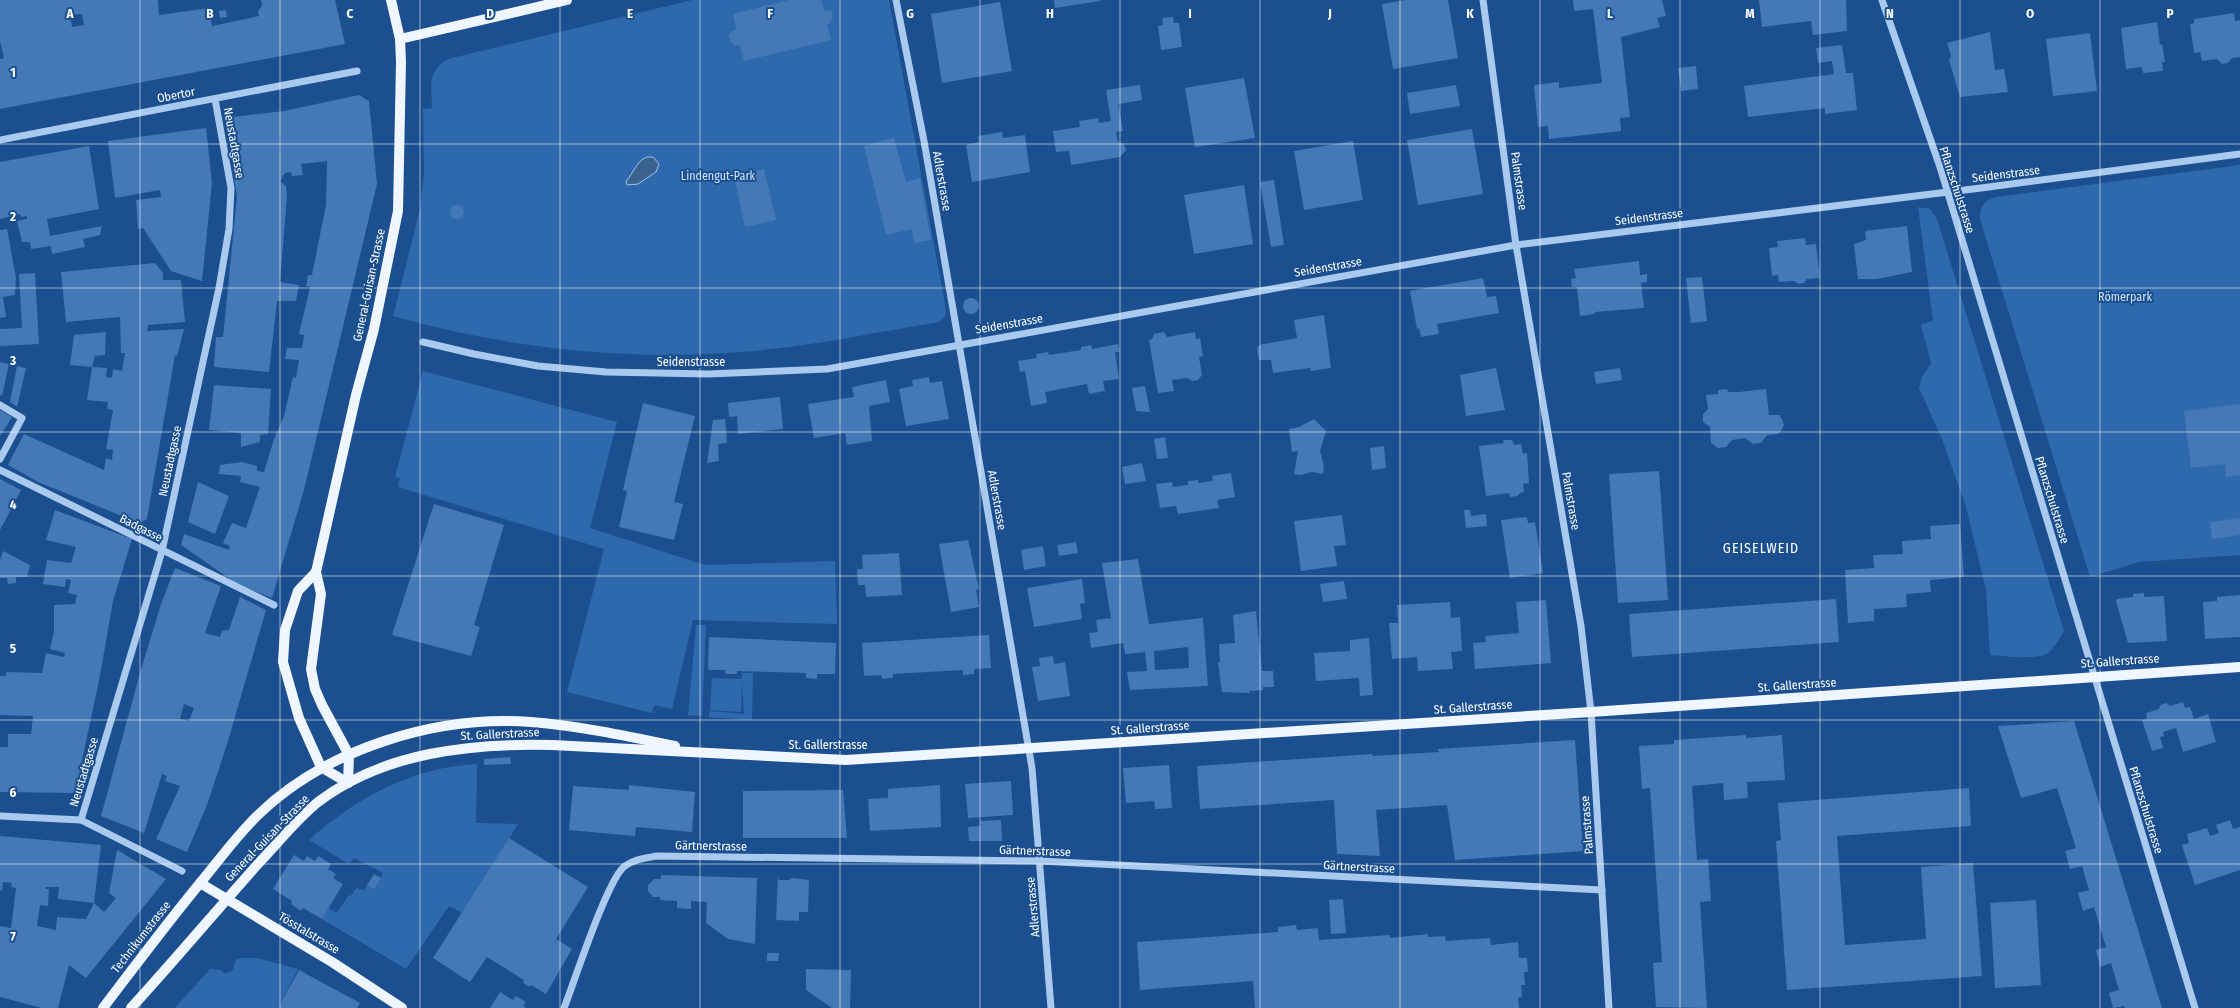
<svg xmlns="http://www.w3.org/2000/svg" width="2240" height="1008" font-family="'Fira Sans Condensed',sans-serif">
  <rect width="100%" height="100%" fill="#1b4f8f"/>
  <!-- green -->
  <g fill="#2e69ad">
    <path d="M692,0H889L946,310L945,317L939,322C873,333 807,347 741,352C624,361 506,348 393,316L420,209L424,173L423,109L432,108C432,86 426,72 448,59Z"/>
    <path d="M2240,165V555L2139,562L2090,577L1980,219C1980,207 1983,202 1995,197Z"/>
    <path d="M1918,207L1930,209L1937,219L2064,631C2059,639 2054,649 2046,654C2035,660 2003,656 1990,655L1986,590L1966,507L1942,439L1919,388L1922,377L1931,363L1921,325L1933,320Z"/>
    <path d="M423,371L617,422L590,528L705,565L835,561L837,624L693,620L672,709L654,705L652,713L567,692L604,549L398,487L400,478L395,477Z"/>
    <path d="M696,625H706L702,716L688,715Z"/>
    <path d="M742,673H753L752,720L709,717V711L744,714L742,682L741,712L710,710L712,678L742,679Z"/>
    <path d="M477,764L476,823L518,824L463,913L449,906L406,969L322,919L328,908L337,913L348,896L352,895L356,888L364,890L367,885L374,890L383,873L354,858L349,864L309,840C356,798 412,767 477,764Z"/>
    <path d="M241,958H257L298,969L278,1008H175L210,969L221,970L225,974L233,970L236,960Z"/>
  </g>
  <!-- water -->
  <path fill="#3c6290" stroke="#9cc4f0" d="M647,157H653L659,164L656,172L638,184L627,185L626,181C634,173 636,161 647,157Z"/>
  <!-- building -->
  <g fill="#4478b7" fill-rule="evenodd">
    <path d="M0,0H158L159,15L209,8L212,26L259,16L258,11L262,6L261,0H335L345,44L0,109V59L4,58L0,41ZM82,14L84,25L72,27L70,15Z"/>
    <path d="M789,0H821L824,10L832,11L833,17L830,23L827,24L831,40L744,61L740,45L735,46L731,43L729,36L732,31L736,30L733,14Z"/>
    <path d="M1054,0H1100V1L1055,8Z"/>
    <path d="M1406,0H1448L1458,58L1393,69L1382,4Z"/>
    <path d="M1573,0H1662L1666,16L1657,18L1660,27L1621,37L1630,117L1620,118L1621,131L1549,139L1548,126L1538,127L1534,85L1559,82V88L1602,83L1593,9L1574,11Z"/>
    <path d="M1759,0H1846L1847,31L1813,35L1811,21L1762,27Z"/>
    <path d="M1000,2L1012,71L942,83L931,14Z"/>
    <path d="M226,10L227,17L220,18L219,11Z"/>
    <path d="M2234,13L2235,21L2240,20V57L2232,58L2228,63L2222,64L2217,59L2202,61L2200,52L2194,53L2190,24L2194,23V19Z"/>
    <path d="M1173,17L1174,23H1179L1182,47L1161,50L1158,26L1163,25L1162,18Z"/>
    <path d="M2157,22L2160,45L2162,44L2165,62H2162L2163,71L2143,73L2142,67L2126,69L2121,28Z"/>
    <path d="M1990,32L1995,70L2004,69L2008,92L1960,97L1949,60L1951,56L1947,43Z"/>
    <path d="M2090,33L2097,91L2053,96L2046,39Z"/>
    <path d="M1842,45L1846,73H1853L1857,110L1825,114V108L1748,117L1744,86L1834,74L1832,61L1818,63L1816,48Z"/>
    <path d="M1696,66L1698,89L1681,91L1678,68Z"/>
    <path d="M1244,78L1255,138L1195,147L1185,88Z"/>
    <path d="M1140,85L1142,100L1118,104L1123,131L1116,132L1118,142L1124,144L1126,150L1120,157L1071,165L1069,151L1056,152L1053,131L1080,127L1079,121L1098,118L1099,123L1111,121L1106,90Z"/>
    <path d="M1456,85L1460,106L1410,114L1407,93Z"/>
    <path d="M359,95L369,101L377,184L304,490L272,598L229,581L230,579L181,545L184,534L229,550L230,546L223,543L232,523L246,528L260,487L240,482L241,476L219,474L220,465L242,462L257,466V471L264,472L274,439L284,416L293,377L296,378L299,360L285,359L287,348H302L304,335L299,334L310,287L306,286L308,275H312L326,205L327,161L301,164L303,175L292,176L291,172L285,173L280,181L286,186L287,197L280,282L299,285L296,301H277L269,372L214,367L216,337H223L237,197L225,118L284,111Z"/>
    <path d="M206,128L212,183L202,281L171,271L143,228L138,229L136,200L161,197L160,190L115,198L108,141Z"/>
    <path d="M1472,129L1483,194L1418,205L1407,140Z"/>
    <path d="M1002,132L1003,138L1025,135L1030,172L972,182L966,145L979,142L978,136Z"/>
    <path d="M894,138L906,182L920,178L931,240L914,243L912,229L886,235L864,146Z"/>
    <path d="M1353,141L1363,200L1304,210L1294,151Z"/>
    <path d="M89,146L99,209L47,219L50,236L102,226L100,235L83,239L85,247L52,254L51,246L31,249L30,242H22L17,221L27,219V216L21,217L20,214L0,219V162Z"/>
    <path d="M764,169L776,220L745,227L734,177Z"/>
    <path d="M1274,180L1284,245L1271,247L1260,182Z"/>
    <path d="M1244,185L1253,244L1194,254L1184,195Z"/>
    <circle cx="457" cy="212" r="7"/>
    <path d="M1907,226L1912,272L1877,279H1858L1854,244L1866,240L1865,231Z"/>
    <path d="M7,229L16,278L15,295L3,297L6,317L0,318V230Z"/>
    <path d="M1805,238L1806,245L1816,244L1820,278L1807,279L1804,283L1798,284L1794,281L1779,282L1778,275L1772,276L1769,248L1778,247L1777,241Z"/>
    <path d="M1639,261L1640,275L1647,274V282L1641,283L1644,308L1595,312V314L1580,316L1577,287H1572L1571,279L1576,278L1574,269Z"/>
    <path d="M155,263L163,273V280H181L185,322L148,325L147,331L184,329L177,356L175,355L147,519L139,523L38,482L8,465L24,434L104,470L106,458L112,460L113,450L106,449L113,410L107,409L108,402L87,400L92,367L107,368L106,377L112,378L113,369L122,371L125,353H121L120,317L66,322L61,272Z"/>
    <path d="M35,273L39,344L0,346V329L22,328L19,274Z"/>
    <path d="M1702,277L1707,321L1691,323L1686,278Z"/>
    <path d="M1483,278L1487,297L1496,296L1499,313L1437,324L1439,334L1421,337L1419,328L1417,329L1410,291Z"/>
    <circle cx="971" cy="306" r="8"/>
    <path d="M1324,315L1331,368L1311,371L1310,368L1273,373L1271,360H1259L1257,348L1259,345L1297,338L1294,320Z"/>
    <path d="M106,332L105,355L95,356L92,367L70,365L74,335Z"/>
    <path d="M1164,332L1167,337L1195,332L1196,339L1200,338L1203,356L1199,357L1202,375L1198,380L1192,381L1187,378L1172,380L1174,391L1158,393L1149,340L1152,339L1154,334Z"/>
    <path d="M1118,344L1120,352H1115L1119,379L1103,381L1105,391L1089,394L1087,384L1045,392L1047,403L1031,406L1025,371L1020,372L1018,361L1037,358L1036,354L1048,352L1049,355L1081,350V347L1091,345L1092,349Z"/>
    <path d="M0,362L9,364L2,396L0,395Z"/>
    <path d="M17,366L26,368L17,407L10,402Z"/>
    <path d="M1496,368L1505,410L1466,416L1460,375Z"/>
    <path d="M1620,368L1622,380L1596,384L1594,372Z"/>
    <path d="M929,377L930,383L942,381L949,419L906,426L899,389L913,386L912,380Z"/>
    <path d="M886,380L890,402L869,406L872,441L847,445L845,433L814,438L808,404L854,397L852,387Z"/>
    <path d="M214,385L271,389L268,434L260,435V442L241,447V433L209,430Z"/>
    <path d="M1145,386L1150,412L1136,411L1132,388Z"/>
    <path d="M1727,389L1728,392H1739L1766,389L1769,415H1779L1782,419L1784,425L1781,431L1778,434L1767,435L1761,443L1753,444L1745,438L1732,440L1726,447L1718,448L1711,443L1710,427L1703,422V414L1708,409L1706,395L1718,394V390Z"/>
    <path d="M780,397L783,429L738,434L737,416L729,417L728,403Z"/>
    <path d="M643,403L695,416L674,502L683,504L674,540L619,527L627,491L623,490Z"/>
    <path d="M2240,404V475L2226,477L2225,464L2191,468L2184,411Z"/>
    <path d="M0,410L12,417L0,436Z"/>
    <path d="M725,419L727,443L718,444L719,461L707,463L713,420Z"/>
    <path d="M1314,419L1326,431L1320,451L1324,466L1323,474L1312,472L1301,475L1294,474L1298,451L1292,452L1289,429L1299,427Z"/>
    <path d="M1165,437L1168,458L1157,459L1154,439Z"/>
    <path d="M1503,440H1512L1514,445L1521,444L1523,454L1527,453L1529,483L1523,484L1524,492L1520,493L1517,496L1510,497L1509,493L1486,496L1479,446L1504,443Z"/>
    <path d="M1384,446L1386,468L1372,470L1370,448Z"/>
    <path d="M1142,463L1146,481L1125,484L1122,467Z"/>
    <path d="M1659,471L1668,600L1618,603L1609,474Z"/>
    <path d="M1231,473L1235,497L1217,500L1219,508L1178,514L1176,506L1160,508L1156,484L1172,482L1173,487L1188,485V481L1198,480V483L1213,481L1212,476Z"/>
    <path d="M0,479L21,490L0,530Z"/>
    <path d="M198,482L229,496L215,534L188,522Z"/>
    <path d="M434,504L504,525L474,625L480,627L471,656L392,635Z"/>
    <path d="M55,510L132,539L113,601L99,681L75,793L0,792V747H8V734H31L33,716L0,715V676H6V672L42,673L46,653L64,657L65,653L50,649L54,632V605L75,604L77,595L68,593L71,580L66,579L65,587L43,584L47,560L71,563L76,547L46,540Z"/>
    <path d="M1464,510H1470L1471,516L1486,514L1487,526L1466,528Z"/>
    <path d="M1342,515L1346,545L1334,546L1337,566L1301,571L1294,521Z"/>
    <path d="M1527,517L1528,523L1535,522L1543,573L1510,578L1501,520Z"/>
    <path d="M2240,518V535L2212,539L2210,522Z"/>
    <path d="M1960,524L1964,577L1930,580L1931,592L1906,594L1907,607L1874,609V621L1848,623L1845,570L1874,568L1873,555L1903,554L1902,541L1931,539L1930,526Z"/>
    <path d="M968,540L979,589L976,590L979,607L951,612L939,544Z"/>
    <path d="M1076,542L1078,553L1059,556L1057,545Z"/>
    <path d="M1043,546L1046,566L1024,570L1021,550Z"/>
    <path d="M3,551L30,565L27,577H16V583L8,584L7,578H0V560Z"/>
    <path d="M899,553L902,595L866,597L865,585H858L857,569H863L862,555Z"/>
    <path d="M1138,559L1149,624L1203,618L1208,686L1130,690L1127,672L1147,671L1145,652L1125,654L1123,643L1091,648L1089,633L1098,632L1096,620L1111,618L1102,563ZM1188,647L1189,668L1155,670L1154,651Z"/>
    <path d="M175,568L221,586L205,633L220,637L222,631L229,630L240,597L266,610L228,741L207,805L187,852L156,839L180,786L165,781L167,776L162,774L144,833L101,816L140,673L161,604ZM184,704L194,708L189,721L180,719Z"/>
    <path d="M1082,579L1085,603L1080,604L1082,619L1034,627L1027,588Z"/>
    <path d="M1344,581L1347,599L1323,602L1320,584Z"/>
    <path d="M2144,593V597L2164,596L2167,641L2128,643L2116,601L2117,599L2133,597V594Z"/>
    <path d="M2240,595V637L2205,639L2203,602L2217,601V597Z"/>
    <path d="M1836,599L1839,642L1632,657L1629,614Z"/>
    <path d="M1546,600L1551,663L1475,669L1473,643L1486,642L1485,636L1519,633L1516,602Z"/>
    <path d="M1450,602L1451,618L1460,617L1462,651L1451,652L1453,669L1418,671L1417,657L1392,659L1389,623H1398L1397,605Z"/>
    <path d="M1256,611L1262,671H1273L1274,687H1263V690L1249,691L1250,693L1222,692L1218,662H1220L1219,644L1235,643L1233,615Z"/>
    <path d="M989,635L991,668L974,669V674L963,675V670L893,674V678L882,679L881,675L864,676L862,643Z"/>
    <path d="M709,637L836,643L835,674H817V679L806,678V673L737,671V674H725V670H708Z"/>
    <path d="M1369,638L1373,695L1360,696L1359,678L1316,681L1314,653L1350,651V640Z"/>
    <path d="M1053,656L1054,664L1065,662L1070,696L1038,701L1032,667L1040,666L1039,658Z"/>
    <path d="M2183,702L2185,708L2190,707L2194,719L2208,714L2216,742L2183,752L2176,728L2163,732L2164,736L2160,737L2163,748L2152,751L2142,720L2147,719L2146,713L2159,709L2160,705L2166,703L2170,706Z"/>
    <path d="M2074,721L2103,816L2162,1008H2125L2124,1006L2113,1008L2109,993L2119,990L2111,963L2100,967L2096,950L2106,947L2094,907L2083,911L2078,893L2089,890L2082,866L2070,869L2065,851L2076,848L2057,788L2021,798L1998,726Z"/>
    <path d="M1746,735V738L1782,735L1785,780L1747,782L1748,798L1724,800L1723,783L1692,786L1697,860L1708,859L1711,901L1700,902L1707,1008L1656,1007L1653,963L1662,962L1650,788L1642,789L1639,746L1674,744V740Z"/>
    <path d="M1575,740L1583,851L1455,860L1447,805L1376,810L1380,856L1337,854L1334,800L1200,809L1197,766L1372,754L1373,756L1439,752L1438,749Z"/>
    <path d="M510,757L511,764L484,765V759Z"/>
    <path d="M1169,765L1172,808L1155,809L1154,801L1126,803L1123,768Z"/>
    <path d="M1011,781L1013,815L968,818L965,784Z"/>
    <path d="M629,785L695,792L692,832L636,827L635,836L569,830L573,786L629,790Z"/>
    <path d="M940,785L941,827L870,831L868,799L888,798V789Z"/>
    <path d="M1969,788L1971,826L1837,836L1845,945L1926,939L1921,867L1973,863L1982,976L1787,990L1776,841L1781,840L1778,803Z"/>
    <path d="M843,790L847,838H743V791Z"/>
    <path d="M1001,820L1002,841H969L968,827L981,826L980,821Z"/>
    <path d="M2230,820L2233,829L2240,827V870L2195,885L2182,845L2189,843L2187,834L2207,828L2210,836L2219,833L2216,825Z"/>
    <path d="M0,836L101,845L94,903L104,912L116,898L109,893L117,850L166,879L86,978L69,965L58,1008H42L0,997V926L11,928L16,888L11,887L12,883L3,882L2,891L0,890ZM46,887H59L58,899L94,903L86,919L57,917L56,930L37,926L40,905L48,906L49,889H46Z"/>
    <path d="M509,838L588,887L556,939L572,949L546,994L531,985L530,987L523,983L524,980L487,957L470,982L433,958Z"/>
    <path d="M294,855L304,861L307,856L315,861L318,856L331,864L328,869L336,874L333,878L343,884L322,919L303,908L301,911L291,904L292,901L273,889Z"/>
    <path d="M374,874L381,878L374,890L367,885Z"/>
    <path d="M661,875L757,878L755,944L728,939L706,923L707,902L691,901V909L677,908V901L660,900V897H653L648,891V885L654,879H661Z"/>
    <path d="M778,876L779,880H789L792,878L809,880L808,912H799V921L776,920Z"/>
    <path d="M1343,899L1346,933L1331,934L1329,900Z"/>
    <path d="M2036,900L2041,985L1995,988L1990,903Z"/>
    <path d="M1296,925L1297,930L1318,928L1319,940L1390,935V938L1428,934V937L1445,936L1446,941L1490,938L1491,945L1518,942L1519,958H1527L1528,972H1524L1525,985H1521L1522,997L1518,998L1519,1008H1255L1253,981L1140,990L1137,942L1278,932V927Z"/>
    <path d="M767,953H779L778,961H767Z"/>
    <path d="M806,969L851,970L850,1008H832L806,990Z"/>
    <path d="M299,970L360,1003L357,1008H278Z"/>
    <path d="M500,992L513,1000L516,996L526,1002L523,1006L526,1008H490Z"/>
  </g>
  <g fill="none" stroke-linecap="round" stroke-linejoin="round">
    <!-- minor -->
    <g stroke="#a9c9ee" stroke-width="7">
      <path d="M896,0L924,141L1032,768L1051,1008"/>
      <path d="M1483,0L1516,245L1581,626L1591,712L1609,1008"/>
      <path d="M1882,0L1940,167L2195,1008"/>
      <path d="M0,140L357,71"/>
      <path d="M423,342L474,354L538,366L606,372L708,374L827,369L1516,245L1981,188L2240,154"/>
      <path d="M0,405L22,418L0,459"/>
      <path d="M0,470L274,605"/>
      <path d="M0,816L81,820L182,871"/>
      <path d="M81,820L162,551L219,288L229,229L231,188L215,99"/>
      <path d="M564,1008C574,983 608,877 625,866C634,859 646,858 657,856L1040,861L1602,890"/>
    </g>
    <!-- major -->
    <g stroke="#f0f6ff" stroke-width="10">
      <path d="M400,39L567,0"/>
      <path d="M316,572L298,591L285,630L283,662L299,718L321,767L348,783"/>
      <path d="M348,783L349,755L322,705L315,689L311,669L321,594L316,572L356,395L374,329L398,211L401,62L400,39L391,0"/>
      <path d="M200,883L332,962L402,1008"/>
      <path d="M103,1008C135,966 167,923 201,882C220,859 237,835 259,814C328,748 437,715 531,722C580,726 627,736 675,746"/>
      <path d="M131,1008C174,961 215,912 257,865C277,844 296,820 318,802C384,752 472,743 552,745L846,760L1591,712L2240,667"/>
    </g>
  </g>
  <!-- grid -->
  <path fill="none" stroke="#fff" stroke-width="1" stroke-opacity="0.55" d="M140,0V1008M280,0V1008M420,0V1008M560,0V1008M700,0V1008M840,0V1008M980,0V1008M1120,0V1008M1260,0V1008M1400,0V1008M1540,0V1008M1680,0V1008M1820,0V1008M1960,0V1008M2100,0V1008M0,144H2240M0,288H2240M0,432H2240M0,576H2240M0,720H2240M0,864H2240"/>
  <g text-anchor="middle" stroke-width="4" stroke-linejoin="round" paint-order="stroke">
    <!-- street labels -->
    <g font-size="12" fill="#fff" stroke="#1b4f8f">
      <text transform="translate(176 95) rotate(-11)" y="4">Obertor</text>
      <text transform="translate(234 143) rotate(80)" y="4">Neustadtgasse</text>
      <text transform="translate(2006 174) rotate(-7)" y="4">Seidenstrasse</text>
      <text transform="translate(942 181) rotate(80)" y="4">Adlerstrasse</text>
      <text transform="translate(1519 181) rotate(82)" y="4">Palmstrasse</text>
      <text transform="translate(1957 190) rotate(72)" y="4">Pflanzschulstrasse</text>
      <text transform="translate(1649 217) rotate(-7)" y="4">Seidenstrasse</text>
      <text transform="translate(1328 267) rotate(-10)" y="4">Seidenstrasse</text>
      <text transform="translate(369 285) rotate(-78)" y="4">General-Guisan-Strasse</text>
      <text transform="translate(1009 324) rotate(-10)" y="4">Seidenstrasse</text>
      <text x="691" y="366">Seidenstrasse</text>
      <text transform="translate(170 461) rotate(-78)" y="4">Neustadtgasse</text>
      <text transform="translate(997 500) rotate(80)" y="4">Adlerstrasse</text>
      <text transform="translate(2052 500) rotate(73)" y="4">Pflanzschulstrasse</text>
      <text transform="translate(1571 501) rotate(80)" y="4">Palmstrasse</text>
      <text transform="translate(141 528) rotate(27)" y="4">Badgasse</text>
      <text transform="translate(2120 661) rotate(-4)" y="4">St. Gallerstrasse</text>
      <text transform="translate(1797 685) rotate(-4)" y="4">St. Gallerstrasse</text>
      <text transform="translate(1473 707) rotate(-4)" y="4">St. Gallerstrasse</text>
      <text transform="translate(1150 728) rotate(-4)" y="4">St. Gallerstrasse</text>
      <text transform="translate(500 734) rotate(-3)" y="4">St. Gallerstrasse</text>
      <text x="828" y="749">St. Gallerstrasse</text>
      <text transform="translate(84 772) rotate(-73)" y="4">Neustadtgasse</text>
      <text transform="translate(2146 810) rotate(73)" y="4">Pflanzschulstrasse</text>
      <text transform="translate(1587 825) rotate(-94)" y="4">Palmstrasse</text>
      <text transform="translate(267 838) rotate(-46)" y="4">General-Guisan-Strasse</text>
      <text transform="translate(711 846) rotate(1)" y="4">Gärtnerstrasse</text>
      <text transform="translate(1035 851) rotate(2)" y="4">Gärtnerstrasse</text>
      <text transform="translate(1359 867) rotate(3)" y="4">Gärtnerstrasse</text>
      <text transform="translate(1033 907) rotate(-95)" y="4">Adlerstrasse</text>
      <text transform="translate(309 933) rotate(31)" y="4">Tösstalstrasse</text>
      <text transform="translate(141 937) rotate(-52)" y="4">Technikumstrasse</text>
    </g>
    <!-- park labels -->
    <g font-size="12" fill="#cfe3fa" stroke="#1b4f8f">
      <text x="718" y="180">Lindengut-Park</text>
      <text x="2125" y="301">Römerpark</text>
    </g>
    <!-- quarter labels -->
    <g font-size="14" letter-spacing="1" fill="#fff" stroke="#1b4f8f">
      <text x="1761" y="553">GEISELWEID</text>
    </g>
  </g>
  <g font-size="13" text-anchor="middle" font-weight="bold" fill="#fff" stroke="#1b4f8f" stroke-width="4" stroke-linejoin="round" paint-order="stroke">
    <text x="70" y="18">A</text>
    <text x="210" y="18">B</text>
    <text x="350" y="18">C</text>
    <text x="490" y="18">D</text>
    <text x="630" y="18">E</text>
    <text x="770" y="18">F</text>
    <text x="910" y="18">G</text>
    <text x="1050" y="18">H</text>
    <text x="1190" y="18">I</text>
    <text x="1330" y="18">J</text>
    <text x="1470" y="18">K</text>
    <text x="1610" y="18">L</text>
    <text x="1750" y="18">M</text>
    <text x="1890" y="18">N</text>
    <text x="2030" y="18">O</text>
    <text x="2170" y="18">P</text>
    <text x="13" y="77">1</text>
    <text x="13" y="221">2</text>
    <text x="13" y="365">3</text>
    <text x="13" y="509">4</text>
    <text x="13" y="653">5</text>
    <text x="13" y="797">6</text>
    <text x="13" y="941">7</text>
  </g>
</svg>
